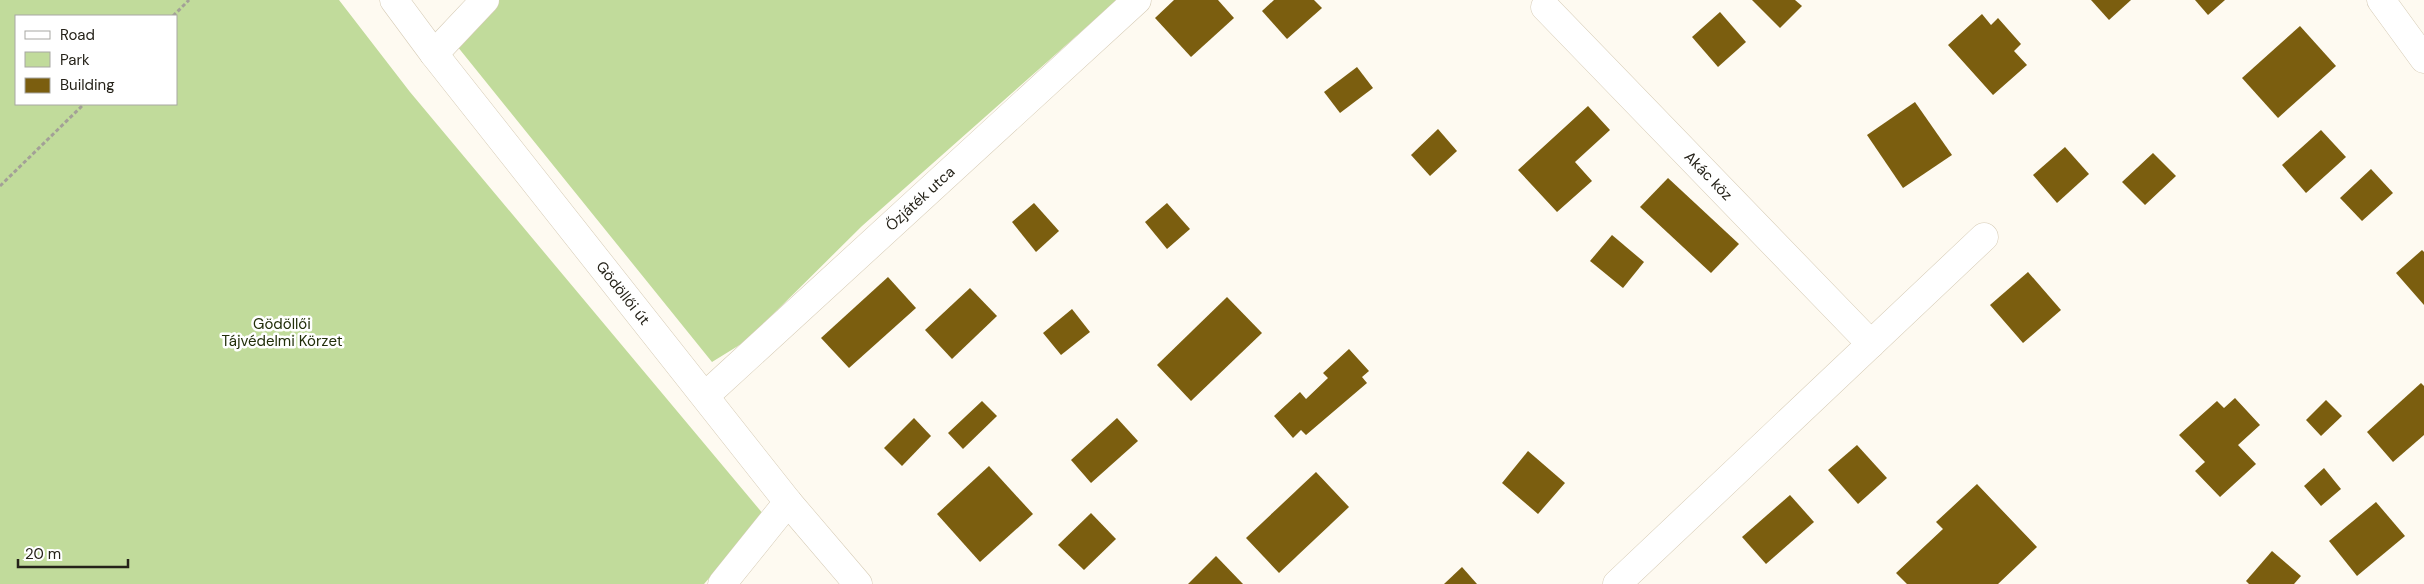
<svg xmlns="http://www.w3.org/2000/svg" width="2424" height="584" font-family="'DM Sans',sans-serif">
  <rect width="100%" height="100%" fill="#fefaf1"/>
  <!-- green -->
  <g fill="#c1db9b" fill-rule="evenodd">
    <path d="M0,0H339L410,92L764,515L704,584H0ZM16,16H176V104H16Z"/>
    <path d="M495,0H1117L862,226L746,341L712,362L457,46Z"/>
  </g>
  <!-- building -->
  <g fill="#7b5e0f">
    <path d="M1174,0H1218L1234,18L1191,57L1155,18Z"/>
    <path d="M1274,0H1314L1322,8L1287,39L1262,11Z"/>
    <path d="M1752,0H1795L1802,6L1780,28Z"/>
    <path d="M2091,0H2131L2109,20Z"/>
    <path d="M2195,0H2225L2208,15Z"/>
    <path d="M1720,12L1746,42L1718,67L1692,37Z"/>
    <path d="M1982,14L1991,25L1998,18L2021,44L2014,51L2027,65L1993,95L1948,45Z"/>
    <path d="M2300,26L2336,66L2278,118L2242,78Z"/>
    <path d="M1357,67L1373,88L1340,113L1324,92Z"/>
    <path d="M1915,102L1952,155L1903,188L1867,135Z"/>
    <path d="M1588,106L1610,130L1575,162L1592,181L1557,212L1518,170Z"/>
    <path d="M1438,129L1457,151L1430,176L1411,155Z"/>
    <path d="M2321,130L2346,157L2306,193L2282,165Z"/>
    <path d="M2065,147L2089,174L2057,203L2033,175Z"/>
    <path d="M2153,153L2176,176L2145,205L2122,182Z"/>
    <path d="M2371,169L2393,193L2362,221L2340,198Z"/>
    <path d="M1668,178L1739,244L1711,273L1640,207Z"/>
    <path d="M1034,203L1059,231L1036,252L1012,222Z"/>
    <path d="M1167,203L1190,229L1167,249L1145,222Z"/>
    <path d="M1612,235L1644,262L1623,288L1590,261Z"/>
    <path d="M2422,250L2424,252V305L2396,273Z"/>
    <path d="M2028,272L2061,310L2023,343L1990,305Z"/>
    <path d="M888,277L916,308L849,368L821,338Z"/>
    <path d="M970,288L997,316L952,359L925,330Z"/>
    <path d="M1227,297L1262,333L1191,401L1157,365Z"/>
    <path d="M1072,309L1090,332L1061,355L1043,333Z"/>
    <path d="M1349,349L1369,371L1362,377L1367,383L1306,435L1301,430L1293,438L1274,416L1300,392L1306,399L1328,378L1323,373Z"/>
    <path d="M2421,383L2424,386V435L2393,462L2367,432Z"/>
    <path d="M2235,398L2260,425L2238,445L2256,464L2220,497L2195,471L2205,462L2179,435L2217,401L2224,408Z"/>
    <path d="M2326,400L2342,416L2321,436L2306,420Z"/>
    <path d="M982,401L997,416L963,449L948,433Z"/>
    <path d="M914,418L931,436L902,466L884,448Z"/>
    <path d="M1117,418L1138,441L1091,483L1071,460Z"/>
    <path d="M1857,445L1887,478L1858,504L1828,470Z"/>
    <path d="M1528,451L1565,483L1538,514L1502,483Z"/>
    <path d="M989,466L1033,514L980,562L937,514Z"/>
    <path d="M2324,468L2341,489L2321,506L2304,486Z"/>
    <path d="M1316,472L1349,507L1279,573L1246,538Z"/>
    <path d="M1977,484L2037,547L1998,584H1907L1896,573L1943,529L1936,522Z"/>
    <path d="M1790,495L1814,522L1766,564L1742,537Z"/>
    <path d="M2376,502L2405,536L2357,576L2329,541Z"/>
    <path d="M1091,513L1116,539L1084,570L1058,545Z"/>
    <path d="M2272,551L2301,576L2294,584H2249L2246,581Z"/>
    <path d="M1216,556L1243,584H1188Z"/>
    <path d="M1462,567L1477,584H1444Z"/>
  </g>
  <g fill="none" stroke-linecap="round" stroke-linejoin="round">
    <defs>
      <g id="street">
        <path d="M2381,0L2424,59"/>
        <path id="s1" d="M1545,7L1871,344"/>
        <path d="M434,54L485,0"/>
        <path id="s2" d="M705,396L1137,0"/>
        <path d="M722,584L788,502"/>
        <path d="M1617,584L1984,237"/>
      </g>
      <g id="secondary">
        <path id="s3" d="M394,0L434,54L788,502L858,584"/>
      </g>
    </defs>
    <!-- street casing -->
    <use href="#street" stroke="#d6cbb5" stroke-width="29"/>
    <!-- secondary casing -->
    <use href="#secondary" stroke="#d6cbb5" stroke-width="29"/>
    <!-- path -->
    <g stroke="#a3a097" stroke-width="3" stroke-dasharray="4 2.5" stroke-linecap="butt">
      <path d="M173,16L189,0"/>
      <path d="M0,186L84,104"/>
    </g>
    <!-- street -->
    <use href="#street" stroke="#fff" stroke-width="28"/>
    <!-- secondary -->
    <use href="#secondary" stroke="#fff" stroke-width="28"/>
  </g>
  <g text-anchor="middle" stroke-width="5" stroke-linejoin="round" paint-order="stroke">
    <!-- street labels -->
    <g font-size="15" fill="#252219" stroke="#fff">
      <text dy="5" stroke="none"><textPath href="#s1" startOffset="235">Akác köz</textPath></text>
      <text dy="5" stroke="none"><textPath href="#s2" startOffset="292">Őzjáték utca</textPath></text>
      <text dy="5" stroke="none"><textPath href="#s3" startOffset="372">Gödöllői út</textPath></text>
    </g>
    <!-- park labels -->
    <g font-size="15" fill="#222f0a" stroke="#fff">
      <text x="282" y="329">Gödöllői<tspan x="282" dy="17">Tájvédelmi Körzet</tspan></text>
    </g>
  </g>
  <!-- legend -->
  <rect x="15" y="15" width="162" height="90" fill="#ffffff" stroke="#a8a7a3"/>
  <rect x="25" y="31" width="25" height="8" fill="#ffffff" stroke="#a8a7a3"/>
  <text x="60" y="40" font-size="15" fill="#252219">Road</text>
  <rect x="25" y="52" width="25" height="15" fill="#c1db9b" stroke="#a8a7a3"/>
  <text x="60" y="65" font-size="15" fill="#252219">Park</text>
  <rect x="25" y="78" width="25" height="15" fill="#7b5e0f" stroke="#a8a7a3"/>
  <text x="60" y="90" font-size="15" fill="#252219">Building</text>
  <!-- scale -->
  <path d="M18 559v8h110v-8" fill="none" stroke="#252219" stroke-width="2.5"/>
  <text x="25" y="559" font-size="15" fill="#252219" stroke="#ffffff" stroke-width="4" paint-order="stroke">20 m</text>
</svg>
